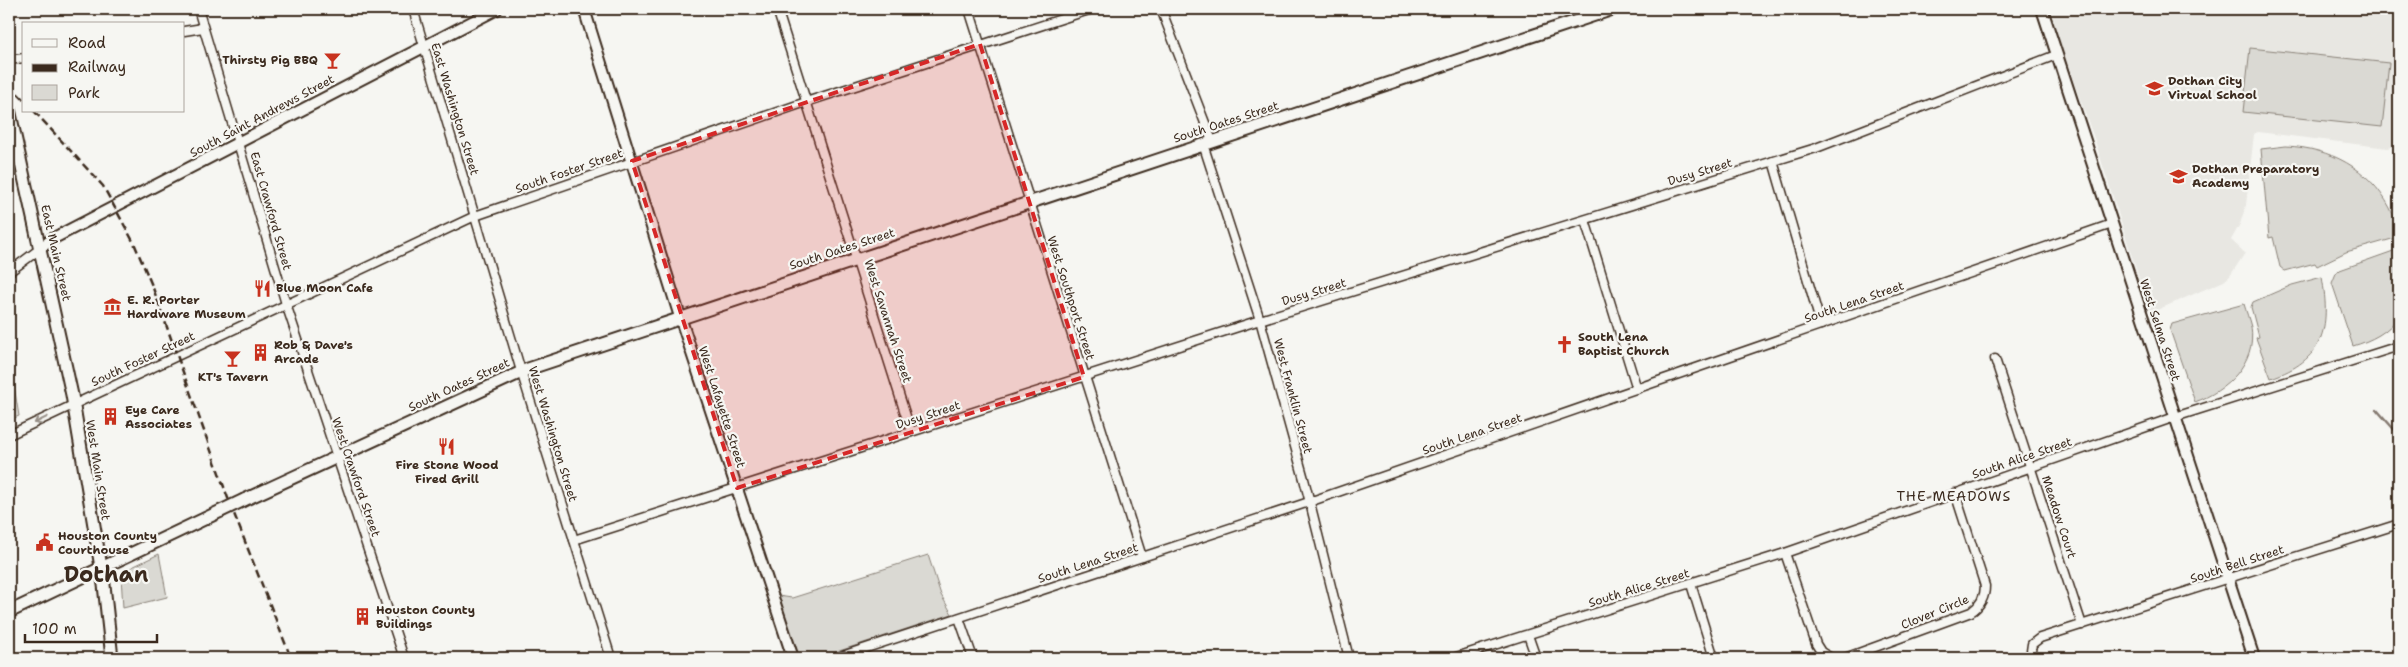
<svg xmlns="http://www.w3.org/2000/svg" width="2408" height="667" font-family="'Shantell Sans',sans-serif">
  <rect width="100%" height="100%" fill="#f6f6f2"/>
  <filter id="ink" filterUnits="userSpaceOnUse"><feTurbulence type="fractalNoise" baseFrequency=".02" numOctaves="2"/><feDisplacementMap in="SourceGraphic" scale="10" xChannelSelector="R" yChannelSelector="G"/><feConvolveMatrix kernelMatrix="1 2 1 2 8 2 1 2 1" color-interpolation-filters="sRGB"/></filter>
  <g filter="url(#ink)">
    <!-- built -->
    <path fill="#e8e7e2" d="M2051,9H2399V145L2388,148L2258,132L2254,134L2246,205L2240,224L2231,240L2245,253L2230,276L2224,281L2150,313L2095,141L2058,38Z"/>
    <!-- green -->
    <g fill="#dad9d3" stroke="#8a8278">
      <path d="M2250,48L2389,63L2382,127L2243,112Z"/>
      <path d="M2286,146C2330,148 2369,168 2390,208C2394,217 2399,227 2399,237L2346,252L2317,266L2315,263L2285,271L2280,267L2273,237L2269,238L2261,149Z"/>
      <path d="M2399,249V315C2390,332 2370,341 2353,346L2332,283L2337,271Z"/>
      <path d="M2322,277C2331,329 2324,360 2271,378L2256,338L2259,337L2251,307L2253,302L2292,285Z"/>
      <path d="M2244,304C2246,311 2249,319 2251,327C2257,363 2226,391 2195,402L2170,330L2172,324Z"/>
      <path d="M12,374L19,416L9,420V375Z"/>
      <path d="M159,554L167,597L123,608L121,576L126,570Z"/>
      <path d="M928,555L941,595L952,614L818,658H798L778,596L792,598Z"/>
    </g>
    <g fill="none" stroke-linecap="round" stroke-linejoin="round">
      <!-- stream -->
      <path stroke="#857a71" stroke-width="2.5" d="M2377,410L2399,435"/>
      <defs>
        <g id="street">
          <path d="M198,9L286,304L404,658"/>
          <path d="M413,9L521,371L611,658"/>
          <path d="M777,9L911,432"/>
          <path d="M969,9L1142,557"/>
          <path d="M1161,9L1212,141"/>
          <path d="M184,31L203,28"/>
          <path d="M9,60L24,58"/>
          <path d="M1203,144L1260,320L1304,479L1349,658"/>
          <path d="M1773,161L1821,325"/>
          <path d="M1585,220L1637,389"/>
          <path d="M9,272L41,248"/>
          <path d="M1995,359L2082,625"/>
          <path d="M9,435L475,216L806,102L1092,9"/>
          <path d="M574,540L1260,320L1816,148L2056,55"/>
          <path d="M1785,553L1816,644L1821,652L1831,658"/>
          <path d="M1691,584L1714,658"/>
          <path d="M959,618L973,658"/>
          <path d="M1528,635L1536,658"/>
          <path d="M836,658L1309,502L2112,224"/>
          <path d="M1453,658L1785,553L2175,417L2399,346"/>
          <path d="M1845,658L1971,612C1980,606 1985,598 1985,586L1955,493"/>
          <path d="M2030,658L2032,644L2040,638L2399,524"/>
        </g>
        <g id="secondary">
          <path d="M584,9L680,317L793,658"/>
          <path d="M2042,9L2254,658"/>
          <path d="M41,248L52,239L497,9"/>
        </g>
        <g id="primary">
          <path d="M9,109L72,395L104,585L112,658"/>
          <path d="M244,500L528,369L1613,9"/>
          <path d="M9,612L221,511"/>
        </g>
      </defs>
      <!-- street casing -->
      <use href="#street" stroke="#3b2a1e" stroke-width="11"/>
      <!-- secondary casing -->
      <use href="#secondary" stroke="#3b2a1e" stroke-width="14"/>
      <!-- primary casing -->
      <use href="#primary" stroke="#3b2a1e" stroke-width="15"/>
      <!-- street -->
      <use href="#street" stroke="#f6f6f2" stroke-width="8"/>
      <!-- secondary -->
      <use href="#secondary" stroke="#f6f6f2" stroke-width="10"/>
      <!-- primary -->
      <use href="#primary" stroke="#f6f6f2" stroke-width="11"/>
      <!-- rail -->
      <g stroke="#3b2a1e" stroke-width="2.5" stroke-dasharray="8 4" stroke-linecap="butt">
        <path d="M9,85L24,100"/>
        <path d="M34,111L103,186L134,243L153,288L229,501L291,658"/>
      </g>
      <defs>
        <path id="primary-bridge" d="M221,511L244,500"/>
      </defs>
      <!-- primary-bridge casing -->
      <use href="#primary-bridge" stroke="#3b2a1e" stroke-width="15" stroke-linecap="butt"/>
      <!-- primary-bridge -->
      <use href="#primary-bridge" stroke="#f6f6f2" stroke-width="11"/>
    </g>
    <!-- one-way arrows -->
    <defs><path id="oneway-shaft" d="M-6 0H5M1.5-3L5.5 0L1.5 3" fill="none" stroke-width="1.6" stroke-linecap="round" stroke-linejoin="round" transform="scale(1.25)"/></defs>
    <use stroke="#989088" href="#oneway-shaft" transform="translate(41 420) rotate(154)"/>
  </g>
  <!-- marked area -->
  <path fill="#d62828" fill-opacity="0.2" stroke="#d62828" stroke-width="4" stroke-dasharray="10 6" stroke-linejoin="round" d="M980,44L1084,377L737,488L632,161Z"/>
  <!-- icons -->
  <defs>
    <symbol id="bar-bare" viewBox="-9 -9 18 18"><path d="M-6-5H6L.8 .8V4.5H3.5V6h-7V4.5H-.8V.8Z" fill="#c8321e" stroke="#f6f6f2" stroke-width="2.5" paint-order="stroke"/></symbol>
    <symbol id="school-bare" viewBox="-9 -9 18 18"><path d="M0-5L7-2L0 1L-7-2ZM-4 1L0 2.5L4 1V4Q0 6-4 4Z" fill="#c8321e" stroke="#f6f6f2" stroke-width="2.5" paint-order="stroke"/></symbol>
    <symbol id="restaurant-bare" viewBox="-9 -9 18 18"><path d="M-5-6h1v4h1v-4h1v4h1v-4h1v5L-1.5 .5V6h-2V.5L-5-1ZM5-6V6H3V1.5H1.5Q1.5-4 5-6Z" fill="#c8321e" stroke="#f6f6f2" stroke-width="2.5" paint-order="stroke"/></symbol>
    <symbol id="museum-bare" viewBox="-9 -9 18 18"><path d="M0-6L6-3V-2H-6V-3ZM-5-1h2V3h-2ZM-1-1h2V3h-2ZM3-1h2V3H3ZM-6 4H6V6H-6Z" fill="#c8321e" stroke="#f6f6f2" stroke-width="2.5" paint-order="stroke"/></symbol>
    <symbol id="church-bare" viewBox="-9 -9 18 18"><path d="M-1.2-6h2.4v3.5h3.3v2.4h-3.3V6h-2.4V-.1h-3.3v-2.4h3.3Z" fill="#c8321e" stroke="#f6f6f2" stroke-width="2.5" paint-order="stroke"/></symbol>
    <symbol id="building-bare" viewBox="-9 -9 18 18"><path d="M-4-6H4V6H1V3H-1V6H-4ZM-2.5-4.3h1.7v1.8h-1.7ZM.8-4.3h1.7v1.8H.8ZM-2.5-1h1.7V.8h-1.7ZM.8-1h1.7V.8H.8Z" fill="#c8321e" stroke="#f6f6f2" stroke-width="2.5" paint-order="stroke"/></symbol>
    <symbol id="civic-bare" viewBox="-9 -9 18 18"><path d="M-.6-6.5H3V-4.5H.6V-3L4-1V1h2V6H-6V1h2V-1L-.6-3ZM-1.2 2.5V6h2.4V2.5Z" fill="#c8321e" stroke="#f6f6f2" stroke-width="2.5" paint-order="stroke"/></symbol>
  </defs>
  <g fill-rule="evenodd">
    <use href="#bar-bare" x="320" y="48" width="25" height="25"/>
    <use href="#school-bare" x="2142" y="76" width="25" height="25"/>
    <use href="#school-bare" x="2166" y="164" width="25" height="25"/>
    <use href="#restaurant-bare" x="250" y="276" width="25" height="25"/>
    <use href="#museum-bare" x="100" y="294" width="25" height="25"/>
    <use href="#church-bare" x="1552" y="332" width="25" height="25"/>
    <use href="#building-bare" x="248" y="340" width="25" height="25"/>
    <use href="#bar-bare" x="220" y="346" width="25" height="25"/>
    <use href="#building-bare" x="98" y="404" width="25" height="25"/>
    <use href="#restaurant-bare" x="434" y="434" width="25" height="25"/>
    <use href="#civic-bare" x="32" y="530" width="25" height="25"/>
    <use href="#building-bare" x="350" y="604" width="25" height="25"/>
  </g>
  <g text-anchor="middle" stroke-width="4.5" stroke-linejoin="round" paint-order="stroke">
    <!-- poi labels -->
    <g font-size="12" font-weight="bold" fill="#3b2a1e" stroke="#f6f6f2" text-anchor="start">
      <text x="318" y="64" text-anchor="end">Thirsty Pig BBQ</text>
      <text x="2168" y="85">Dothan City<tspan x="2168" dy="14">Virtual School</tspan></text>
      <text x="2192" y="173">Dothan Preparatory<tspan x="2192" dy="14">Academy</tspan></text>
      <text x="276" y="292">Blue Moon Cafe</text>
      <text x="127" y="304">E. R. Porter<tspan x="127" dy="14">Hardware Museum</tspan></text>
      <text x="1578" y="341">South Lena<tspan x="1578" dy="14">Baptist Church</tspan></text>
      <text x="274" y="349">Rob &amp; Dave's<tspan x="274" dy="14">Arcade</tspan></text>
      <text x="233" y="381" text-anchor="middle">KT's Tavern</text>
      <text x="125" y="414">Eye Care<tspan x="125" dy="14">Associates</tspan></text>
      <text x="447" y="469" text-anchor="middle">Fire Stone Wood<tspan x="447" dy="14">Fired Grill</tspan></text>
      <text x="58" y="540">Houston County<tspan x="58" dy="14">Courthouse</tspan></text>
      <text x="376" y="614">Houston County<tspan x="376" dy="14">Buildings</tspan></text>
    </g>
    <!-- street labels -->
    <g font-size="12" fill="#3b2a1e" stroke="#f6f6f2">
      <text transform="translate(455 109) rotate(73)" y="4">East Washington Street</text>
      <text transform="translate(262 116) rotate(-28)" y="4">South Saint Andrews Street</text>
      <text transform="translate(1226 122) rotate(-18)" y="4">South Oates Street</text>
      <text transform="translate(569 171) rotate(-19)" y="4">South Foster Street</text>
      <text transform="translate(1700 172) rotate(-17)" y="4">Dusy Street</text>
      <text transform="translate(271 211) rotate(74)" y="4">East Crawford Street</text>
      <text transform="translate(842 249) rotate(-18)" y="4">South Oates Street</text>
      <text transform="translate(56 253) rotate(77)" y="4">East Main Street</text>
      <text transform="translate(1314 292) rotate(-17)" y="4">Dusy Street</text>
      <text transform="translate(1071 298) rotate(72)" y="4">West Southport Street</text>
      <text transform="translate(1854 302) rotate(-19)" y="4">South Lena Street</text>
      <text transform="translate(888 321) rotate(72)" y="4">West Savannah Street</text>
      <text transform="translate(2160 330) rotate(72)" y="4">West Selma Street</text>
      <text transform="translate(143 359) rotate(-25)" y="4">South Foster Street</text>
      <text transform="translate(459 385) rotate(-25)" y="4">South Oates Street</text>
      <text transform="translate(1293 396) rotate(75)" y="4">West Franklin Street</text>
      <text transform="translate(722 407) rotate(72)" y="4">West Lafayette Street</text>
      <text transform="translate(928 415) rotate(-18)" y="4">Dusy Street</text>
      <text transform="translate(553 434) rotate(73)" y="4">West Washington Street</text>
      <text transform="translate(1472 434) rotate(-19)" y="4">South Lena Street</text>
      <text transform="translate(2022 458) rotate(-19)" y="4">South Alice Street</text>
      <text transform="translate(98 470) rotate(81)" y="4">West Main Street</text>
      <text transform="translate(356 477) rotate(71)" y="4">West Crawford Street</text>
      <text transform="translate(2059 517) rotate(72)" y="4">Meadow Court</text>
      <text transform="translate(1088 563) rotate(-18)" y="4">South Lena Street</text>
      <text transform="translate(2237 564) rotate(-18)" y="4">South Bell Street</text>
      <text transform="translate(1639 588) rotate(-17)" y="4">South Alice Street</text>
      <text transform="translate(1935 612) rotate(-22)" y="4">Clover Circle</text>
    </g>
    <!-- neighbourhood labels -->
    <g font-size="14" letter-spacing="1" fill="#3b2a1e" stroke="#f6f6f2">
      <text x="1954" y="501">THE MEADOWS</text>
    </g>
    <!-- town labels -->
    <g font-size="22" font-weight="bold" fill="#3b2a1e" stroke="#f6f6f2">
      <text x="106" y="582">Dothan</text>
    </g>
  </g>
  <!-- margin -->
  <rect width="2408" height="667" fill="none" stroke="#f6f6f2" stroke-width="30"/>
  <rect x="15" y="15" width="2378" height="637" fill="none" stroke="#3b2a1e" stroke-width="2" filter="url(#ink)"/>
  <!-- legend -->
  <rect x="22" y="22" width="162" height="90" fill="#f6f6f2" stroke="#aba49d"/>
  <rect x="32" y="39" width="25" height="8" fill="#f6f6f2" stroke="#aba49d"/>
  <text x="68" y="48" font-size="15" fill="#3b2a1e">Road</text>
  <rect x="32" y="64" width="25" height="8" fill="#3b2a1e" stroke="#aba49d"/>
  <text x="68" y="72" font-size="15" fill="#3b2a1e">Railway</text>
  <rect x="32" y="85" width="25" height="15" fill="#dad9d3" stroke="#aba49d"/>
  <text x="68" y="98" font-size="15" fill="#3b2a1e">Park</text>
  <!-- scale -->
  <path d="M25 634v8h132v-8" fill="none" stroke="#3b2a1e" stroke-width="2.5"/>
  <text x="32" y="634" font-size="15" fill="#3b2a1e" stroke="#f6f6f2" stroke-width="4" paint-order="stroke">100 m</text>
</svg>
